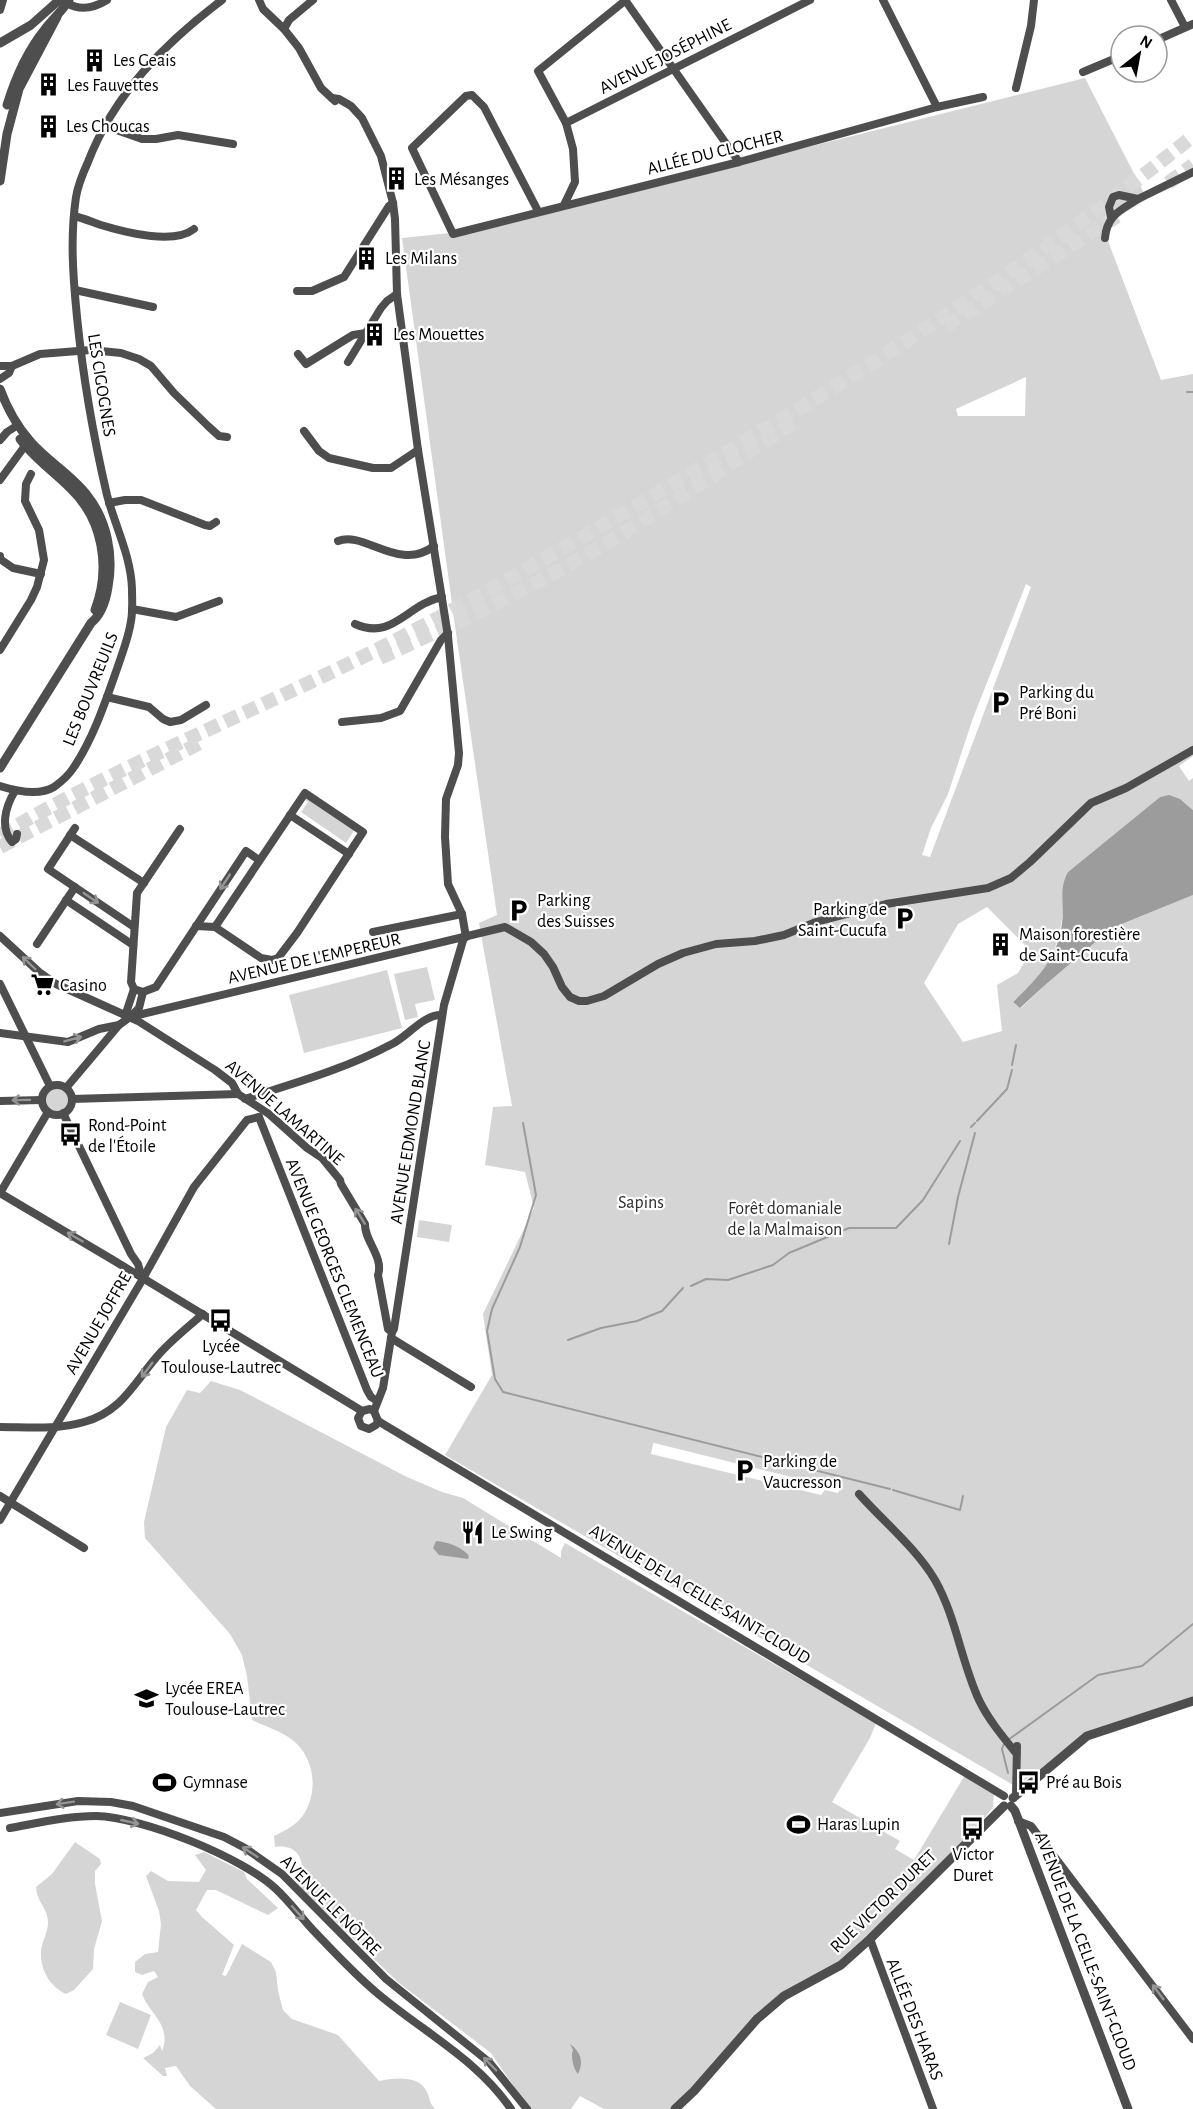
<svg xmlns="http://www.w3.org/2000/svg" width="1193" height="2109" font-family="'Alegreya Sans',sans-serif">
  <rect width="100%" height="100%" fill="#fff"/>
  <!-- green -->
  <g fill="#d5d5d5" fill-rule="evenodd">
    <path d="M1085,78L1147,199L1111,221L1108,241L1161,380L1193,374V756L1179,766L1189,781L1193,778V810C1183,800 1174,795 1160,797L1068,872C1063,908 1063,946 1040,976C1033,985 1022,994 1013,1002L1021,1008L1044,986L1112,928L1193,895V1701L1087,1736L1035,1774L1015,1786L445,1455L492,1375L483,1314L534,1208L525,1172L485,1165L493,1107L512,1106L479,923L497,915L456,633L402,238L450,233L535,215ZM1026,377L1025,416H958L956,409ZM1026,584L1031,587L930,857L922,855L931,828L948,794L973,718ZM987,907L1031,951L1018,973L997,985L1002,1031L963,1042L924,983L958,924ZM653,1444L654,1443L840,1489L838,1493L825,1490L821,1495L651,1454Z"/>
    <path d="M306,798L355,829L346,843L301,812L308,802L304,799Z"/>
    <path d="M427,967L435,1000L415,1004L418,1017L405,1020L394,974Z"/>
    <path d="M387,970L402,1028L304,1053L289,995Z"/>
    <circle cx="57" cy="1100" r="12"/>
    <path d="M419,1220L452,1225L449,1242L417,1237Z"/>
    <path d="M211,1381L240,1390L407,1477L442,1492L463,1498L561,1558V1551L565,1543L876,1723L870,1738L832,1802L900,1841L895,1849L914,1860L965,1775L994,1793L993,1807L980,1824L843,1960L777,1996L762,2009L672,2109H604L580,2096L571,2109H529L491,2053L399,1983L297,1884C308,1865 300,1843 275,1847L274,1836C284,1831 293,1827 301,1818C318,1797 316,1763 297,1744C285,1732 267,1727 252,1720L247,1676L242,1655L230,1634L145,1538L144,1522L166,1427L187,1390L200,1393Z"/>
    <path d="M75,1842L100,1859L101,1864L95,1871V1884L102,1921L94,1949L93,1969L74,1990L66,1994C49,1986 40,1969 41,1951C42,1941 48,1932 48,1923C48,1908 37,1903 36,1887L52,1874Z"/>
    <path d="M204,1852L244,1872L247,1879L278,1908L268,1915L216,1890H207L196,1910L202,1917L234,1945L222,1975L226,1976L242,1944L271,1962L276,1972L278,1991L283,2010L292,2019L338,2035L379,2081C394,2078 419,2074 427,2092C431,2100 428,2101 435,2109H216L190,2086L176,2066L165,2068L167,2076H163L143,2058L153,2053L160,2045L162,2051C172,2025 150,2015 142,1994L148,1982L158,1977L154,1971L142,1975L135,1972V1962L145,1954L158,1952L161,1924L159,1911L146,1876L151,1871L168,1881L199,1882L206,1870L195,1855Z"/>
    <path d="M120,2002L151,2015L138,2049L106,2035Z"/>
  </g>
  <!-- water -->
  <g fill="#9c9c9c">
    <path d="M1169,795L1180,799L1193,810V895L1112,928L1044,986L1020,1008L1013,1002C1037,979 1058,958 1062,923C1065,902 1058,891 1068,872L1160,797Z"/>
    <path d="M436,1541C448,1542 462,1547 469,1556L468,1559L439,1555L433,1548Z"/>
    <path d="M570,2044C581,2052 584,2062 578,2074C574,2070 570,2056 573,2050Z"/>
  </g>
  <g fill="none" stroke-linecap="round" stroke-linejoin="round">
    <!-- stream -->
    <g stroke="#9c9c9c" stroke-width="2">
      <path d="M1187,392H1193"/>
      <path d="M1012,1065L1016,1045"/>
      <path d="M977,1121L1007,1089L1012,1070"/>
      <path d="M523,1123L536,1195L520,1247L492,1309L487,1331L495,1379L503,1392L890,1489"/>
      <path d="M971,1127L975,1123"/>
      <path d="M949,1244L958,1197L975,1133"/>
      <path d="M691,1286L706,1279L728,1280L773,1265L789,1253L849,1228H896L923,1200L960,1141"/>
      <path d="M568,1340L601,1328L637,1321L662,1311L683,1288"/>
      <path d="M893,1490L960,1510L963,1496"/>
      <path d="M1008,1740L1098,1675L1142,1666L1193,1624"/>
      <path d="M1004,1744L1002,1749L1008,1773"/>
    </g>
    <!-- motorway-tunnel -->
    <g stroke="#d9d9d9" stroke-width="14" stroke-dasharray="14 7" stroke-linecap="butt">
      <path d="M1168,183L1193,165"/>
      <path d="M946,326L1119,215"/>
      <path d="M380,658C442,629 504,601 563,568C644,523 720,470 798,420"/>
      <path d="M0,835C129,760 268,706 400,638C507,582 611,521 715,459C880,361 1043,257 1193,136"/>
      <path d="M0,847L200,743"/>
    </g>
    <!-- minor -->
    <g stroke="#4e4e4e" stroke-width="8">
      <path d="M259,0L263,9L284,29L299,48L321,88L335,101"/>
      <path d="M625,0L739,162"/>
      <path d="M883,0L937,107"/>
      <path d="M1171,0L1185,27"/>
      <path d="M67,3C80,11 94,8 107,0"/>
      <path d="M0,10L3,0"/>
      <path d="M284,29L289,20L313,0"/>
      <path d="M1157,40L1193,24"/>
      <path d="M1083,72L1121,56"/>
      <path d="M1016,88L1031,26L1034,0"/>
      <path d="M332,98L339,99L351,106L362,118L381,156L393,203L395,219L397,294L418,450L448,636L459,753L458,765L446,799L445,837L448,884L462,914L466,937"/>
      <path d="M566,123L810,0"/>
      <path d="M105,126L142,139H156L178,135L233,144"/>
      <path d="M1138,199L1193,172"/>
      <path d="M564,205L575,182L573,149L566,123L538,71L626,0"/>
      <path d="M538,211L484,107L472,95L466,96L412,148L453,234L739,162L937,107L983,97"/>
      <path d="M74,216C83,218 92,222 101,225C124,232 174,245 194,229"/>
      <path d="M1105,238C1107,215 1120,211 1138,199L1119,195L1113,197L1109,207L1111,217"/>
      <path d="M75,290L153,307"/>
      <path d="M297,291H312L344,277L389,206L393,203"/>
      <path d="M298,354L306,364L353,335L366,333"/>
      <path d="M348,362L381,308L387,301L397,294"/>
      <path d="M0,366H12"/>
      <path d="M0,379L9,373L12,366L40,354L91,350L121,353L139,359L151,366L174,393L208,426L219,436L227,437"/>
      <path d="M304,431L319,451L329,458L373,468H391L418,450"/>
      <path d="M0,440L7,432L18,425"/>
      <path d="M0,480L27,443"/>
      <path d="M109,503L125,500H141L205,525L210,526L216,522"/>
      <path d="M338,541C364,530 399,573 434,546"/>
      <path d="M0,556V559L13,568L41,574"/>
      <path d="M132,609L176,617L219,601"/>
      <path d="M355,624C393,641 407,604 442,597"/>
      <path d="M0,650L31,600L37,587L44,560L39,530L25,501L26,484L31,474"/>
      <path d="M107,697L149,707L163,719L170,722L181,720L206,705"/>
      <path d="M342,722L381,718L400,711L441,640L448,633"/>
      <path d="M0,786C16,791 39,796 54,787C61,782 69,775 74,767C94,737 106,700 118,666C123,651 129,636 131,621C133,611 132,599 132,589C131,556 115,526 107,495C93,435 83,378 77,317C73,277 70,237 76,197C78,185 83,173 88,162C114,94 165,43 222,0"/>
      <path d="M15,791C5,807 0,828 12,842L16,839L17,834"/>
      <path d="M290,815L349,854"/>
      <path d="M75,828L48,869L134,927"/>
      <path d="M70,835L144,883"/>
      <path d="M66,900L133,945"/>
      <path d="M196,926L215,927L261,958L272,960L278,958L297,933L363,832L305,793L215,927"/>
      <path d="M373,932L462,914"/>
      <path d="M0,936L39,972L56,984L138,1021L215,1070L232,1083L238,1094L269,1114L307,1148L322,1158L340,1180L341,1184L365,1224C364,1240 384,1257 378,1275L388,1329L392,1332"/>
      <path d="M37,944L75,887"/>
      <path d="M0,984L50,1086"/>
      <path d="M134,989L131,982L137,893L180,829"/>
      <path d="M130,1017L505,927L531,942L544,954L553,967L562,987L570,997L579,1001H587L604,996L658,964L683,953L716,944L755,941L784,935L816,922L886,904L988,888L1011,878L1030,862L1091,803L1126,788L1193,750"/>
      <path d="M130,1017L127,1010L134,989L143,992L156,987L246,851L259,860"/>
      <path d="M0,1033L68,1042L99,1029L119,1025L130,1017L139,1008L143,992"/>
      <circle cx="57" cy="1100" r="15"/>
      <path d="M66,1088L119,1025"/>
      <path d="M72,1099L238,1094"/>
      <path d="M245,1099C295,1083 345,1069 392,1044C408,1036 424,1014 442,1015"/>
      <path d="M0,1101L42,1100"/>
      <path d="M63,1113L131,1254L138,1264L142,1278"/>
      <path d="M259,1117L367,1390L371,1397L377,1401"/>
      <path d="M0,1193L113,1260L362,1411L370,1409L374,1411"/>
      <path d="M0,1193L48,1112"/>
      <path d="M391,1338L471,1387"/>
      <path d="M362,1411L358,1418L361,1426L369,1429L376,1425L378,1421"/>
      <path d="M374,1411L378,1421L1004,1796"/>
      <path d="M374,1411L383,1388L392,1332L394,1329L444,1005L464,937"/>
      <path d="M0,1427C27,1427 57,1430 84,1422C124,1411 135,1380 161,1352C174,1338 189,1326 203,1314"/>
      <path d="M859,1494C884,1522 916,1548 935,1580C956,1617 961,1661 979,1700C988,1719 1003,1737 1016,1753"/>
      <path d="M0,1496L84,1548"/>
      <path d="M0,1520L141,1282L194,1187L247,1120L259,1117"/>
      <path d="M1016,1795L1017,1746"/>
      <path d="M0,1813L78,1801L111,1802L133,1806L224,1837L245,1848L282,1874L386,1979L489,2062L527,2109"/>
      <path d="M1018,1821L1031,1826L1193,2039"/>
      <path d="M10,1828C38,1823 67,1816 96,1816C142,1817 242,1857 276,1889C289,1901 300,1916 312,1929C333,1951 354,1974 377,1993C423,2032 477,2059 511,2109"/>
      <path d="M870,1939L933,2109"/>
    </g>
    <!-- tertiary -->
    <g stroke="#4e4e4e" stroke-width="9">
      <path d="M0,43L31,25L57,2L61,1L67,3"/>
      <path d="M7,105C15,79 28,50 45,29C53,19 62,11 69,0"/>
      <path d="M0,181L7,134L19,89L57,17"/>
      <path d="M0,389C7,408 17,426 30,441C47,461 71,474 87,495C107,520 114,555 108,587C106,600 102,614 91,623L0,768"/>
      <path d="M20,439C34,458 53,471 70,488C103,519 111,568 95,610"/>
      <path d="M1013,1798L1087,1736L1193,1701"/>
      <path d="M1011,1806L1015,1811L1128,2109"/>
      <path d="M675,2109L694,2091L757,2019L784,1996L841,1965L870,1939L1004,1806"/>
    </g>
  </g>
  <!-- one-way arrows -->
  <defs><path id="oneway-shaft" d="M-6 0H5M1.5-3L5.5 0L1.5 3" fill="none" stroke-width="1.6" stroke-linecap="round" stroke-linejoin="round" transform="scale(1.5)"/></defs>
  <g stroke="#959595">
    <use href="#oneway-shaft" transform="translate(225 882) rotate(123)"/>
    <use href="#oneway-shaft" transform="translate(91 898) rotate(34)"/>
    <use href="#oneway-shaft" transform="translate(29 963) rotate(-136)"/>
    <use href="#oneway-shaft" transform="translate(73 1039) rotate(-15)"/>
    <use href="#oneway-shaft" transform="translate(21 1100) rotate(179)"/>
    <use href="#oneway-shaft" transform="translate(360 1216) rotate(-122)"/>
    <use href="#oneway-shaft" transform="translate(75 1237) rotate(-150)"/>
    <use href="#oneway-shaft" transform="translate(147 1370) rotate(127)"/>
    <use href="#oneway-shaft" transform="translate(65 1803) rotate(171)"/>
    <use href="#oneway-shaft" transform="translate(130 1822) rotate(13)"/>
    <use href="#oneway-shaft" transform="translate(250 1852) rotate(-147)"/>
    <use href="#oneway-shaft" transform="translate(298 1913) rotate(48)"/>
    <use href="#oneway-shaft" transform="translate(1158 1992) rotate(-127)"/>
    <use href="#oneway-shaft" transform="translate(490 2064) rotate(-134)"/>
  </g>
  <!-- icons -->
  <defs>
    <symbol id="building-bare" viewBox="-9 -9 18 18"><path d="M-4-6H4V6H1V3H-1V6H-4ZM-2.5-4.3h1.7v1.8h-1.7ZM.8-4.3h1.7v1.8H.8ZM-2.5-1h1.7V.8h-1.7ZM.8-1h1.7V.8H.8Z" fill="#000" stroke="#fff" stroke-width="2.5" paint-order="stroke"/></symbol>
    <symbol id="parking-bare" viewBox="-9 -9 18 18"><path d="M-3.5-5.5H1a3.5 3.5 0 0 1 0 7H-1V5.5H-3.5ZM-1-3.4V-.6H.8a1.4 1.4 0 0 0 0-2.8Z" fill="#000" stroke="#fff" stroke-width="2.5" paint-order="stroke"/></symbol>
    <symbol id="supermarket-bare" viewBox="-9 -9 18 18"><path d="M-6-5.5h2.5l.6 2H6L4.5 2H-2.5L-4.4-4H-6ZM-1.5 3.2a1.3 1.3 0 1 0 .1 0ZM3 3.2a1.3 1.3 0 1 0 .1 0Z" fill="#000" stroke="#fff" stroke-width="2.5" paint-order="stroke"/></symbol>
    <symbol id="bus-bare" viewBox="-9 -9 18 18"><path d="M-5-6H5V4H4V6H2V4H-2V6H-4V4H-5ZM-3.5-4V0h7V-4ZM-3.5 1.2v1.5H-2V1.2ZM2 1.2v1.5H3.5V1.2Z" fill="#000" stroke="#fff" stroke-width="2.5" paint-order="stroke"/></symbol>
    <symbol id="restaurant-bare" viewBox="-9 -9 18 18"><path d="M-5-6h1v4h1v-4h1v4h1v-4h1v5L-1.5 .5V6h-2V.5L-5-1ZM5-6V6H3V1.5H1.5Q1.5-4 5-6Z" fill="#000" stroke="#fff" stroke-width="2.5" paint-order="stroke"/></symbol>
    <symbol id="school-bare" viewBox="-9 -9 18 18"><path d="M0-5L7-2L0 1L-7-2ZM-4 1L0 2.5L4 1V4Q0 6-4 4Z" fill="#000" stroke="#fff" stroke-width="2.5" paint-order="stroke"/></symbol>
    <symbol id="stadium-bare" viewBox="-9 -9 18 18"><path d="M0-5a6.5 5 0 1 0 0 10a6.5 5 0 1 0 0-10ZM-3.5-1.8h7v3.6h-7Z" fill="#000" stroke="#fff" stroke-width="2.5" paint-order="stroke"/></symbol>
  </defs>
  <g fill-rule="evenodd">
    <use href="#building-bare" x="78" y="44" width="33" height="33"/>
    <use href="#building-bare" x="32" y="68" width="33" height="33"/>
    <use href="#building-bare" x="32" y="110" width="33" height="33"/>
    <use href="#building-bare" x="380" y="162" width="33" height="33"/>
    <use href="#building-bare" x="350" y="242" width="33" height="33"/>
    <use href="#building-bare" x="358" y="318" width="33" height="33"/>
    <use href="#parking-bare" x="984" y="686" width="33" height="33"/>
    <use href="#parking-bare" x="502" y="894" width="33" height="33"/>
    <use href="#parking-bare" x="888" y="902" width="33" height="33"/>
    <use href="#building-bare" x="984" y="928" width="33" height="33"/>
    <use href="#supermarket-bare" x="26" y="968" width="33" height="33"/>
    <use href="#bus-bare" x="54" y="1118" width="33" height="33"/>
    <use href="#bus-bare" x="204" y="1304" width="33" height="33"/>
    <use href="#parking-bare" x="728" y="1454" width="33" height="33"/>
    <use href="#restaurant-bare" x="456" y="1516" width="33" height="33"/>
    <use href="#school-bare" x="130" y="1682" width="33" height="33"/>
    <use href="#stadium-bare" x="148" y="1766" width="33" height="33"/>
    <use href="#bus-bare" x="1012" y="1766" width="33" height="33"/>
    <use href="#stadium-bare" x="782" y="1808" width="33" height="33"/>
    <use href="#bus-bare" x="956" y="1812" width="33" height="33"/>
  </g>
  <g text-anchor="middle" stroke-width="4.5" stroke-linejoin="round" paint-order="stroke">
    <!-- street labels -->
    <g font-size="18" fill="#000" stroke="#fff">
      <text transform="translate(665 56) rotate(-27)" y="6">AVENUE JOSÉPHINE</text>
      <text transform="translate(715 152) rotate(-14)" y="6">ALLÉE DU CLOCHER</text>
      <text transform="translate(102 385) rotate(81)" y="6">LES CIGOGNES</text>
      <text transform="translate(90 689) rotate(-68)" y="6">LES BOUVREUILS</text>
      <text transform="translate(314 958) rotate(-13)" y="6">AVENUE DE L'EMPEREUR</text>
      <text transform="translate(285 1112) rotate(41)" y="6">AVENUE LAMARTINE</text>
      <text transform="translate(410 1132) rotate(-81)" y="6">AVENUE EDMOND BLANC</text>
      <text transform="translate(335 1268) rotate(68)" y="6">AVENUE GEORGES CLEMENCEAU</text>
      <text transform="translate(98 1323) rotate(-60)" y="6">AVENUE JOFFRE</text>
      <text transform="translate(700 1594) rotate(31)" y="6">AVENUE DE LA CELLE-SAINT-CLOUD</text>
      <text transform="translate(883 1901) rotate(-44)" y="6">RUE VICTOR DURET</text>
      <text transform="translate(331 1905) rotate(45)" y="6">AVENUE LE NÔTRE</text>
      <text transform="translate(1086 1951) rotate(69)" y="6">AVENUE DE LA CELLE-SAINT-CLOUD</text>
      <text transform="translate(915 2019) rotate(69)" y="6">ALLÉE DES HARAS</text>
    </g>
    <!-- poi labels -->
    <g font-size="18" fill="#000" stroke="#fff" text-anchor="start">
      <text x="113" y="66">Les Geais</text>
      <text x="67" y="91">Les Fauvettes</text>
      <text x="66" y="132">Les Choucas</text>
      <text x="414" y="185">Les Mésanges</text>
      <text x="385" y="264">Les Milans</text>
      <text x="393" y="340">Les Mouettes</text>
      <text x="1019" y="698">Parking du<tspan x="1019" dy="21">Pré Boni</tspan></text>
      <text x="537" y="906">Parking<tspan x="537" dy="21">des Suisses</tspan></text>
      <text x="887" y="915" text-anchor="end">Parking de<tspan x="887" dy="21">Saint-Cucufa</tspan></text>
      <text x="1019" y="940">Maison forestière<tspan x="1019" dy="21">de Saint-Cucufa</tspan></text>
      <text x="60" y="991">Casino</text>
      <text x="88" y="1131">Rond-Point<tspan x="88" dy="21">de l'Étoile</tspan></text>
      <text x="221" y="1352" text-anchor="middle">Lycée<tspan x="221" dy="21">Toulouse-Lautrec</tspan></text>
      <text x="763" y="1467">Parking de<tspan x="763" dy="21">Vaucresson</tspan></text>
      <text x="491" y="1538">Le Swing</text>
      <text x="165" y="1694">Lycée EREA<tspan x="165" dy="21">Toulouse-Lautrec</tspan></text>
      <text x="183" y="1788">Gymnase</text>
      <text x="1046" y="1788">Pré au Bois</text>
      <text x="817" y="1830">Haras Lupin</text>
      <text x="973" y="1860" text-anchor="middle">Victor<tspan x="973" dy="21">Duret</tspan></text>
    </g>
    <!-- park labels -->
    <g font-size="18" fill="#2c2c2c" stroke="#fff">
      <text x="641" y="1208">Sapins</text>
      <text x="785" y="1214">Forêt domaniale<tspan x="785" dy="21">de la Malmaison</tspan></text>
    </g>
  </g>
  <!-- north arrow -->
  <g transform="translate(1139 54) rotate(31)"><circle r="28" fill="#ffffff" stroke="#999999" stroke-width="1.5"/>
  <path d="M0-4.5L10 22L0 15L-10 22Z" fill="#000000"/>
  <text y="-9" font-size="16" font-weight="bold" text-anchor="middle" fill="#000000">N</text>
  </g>
</svg>
